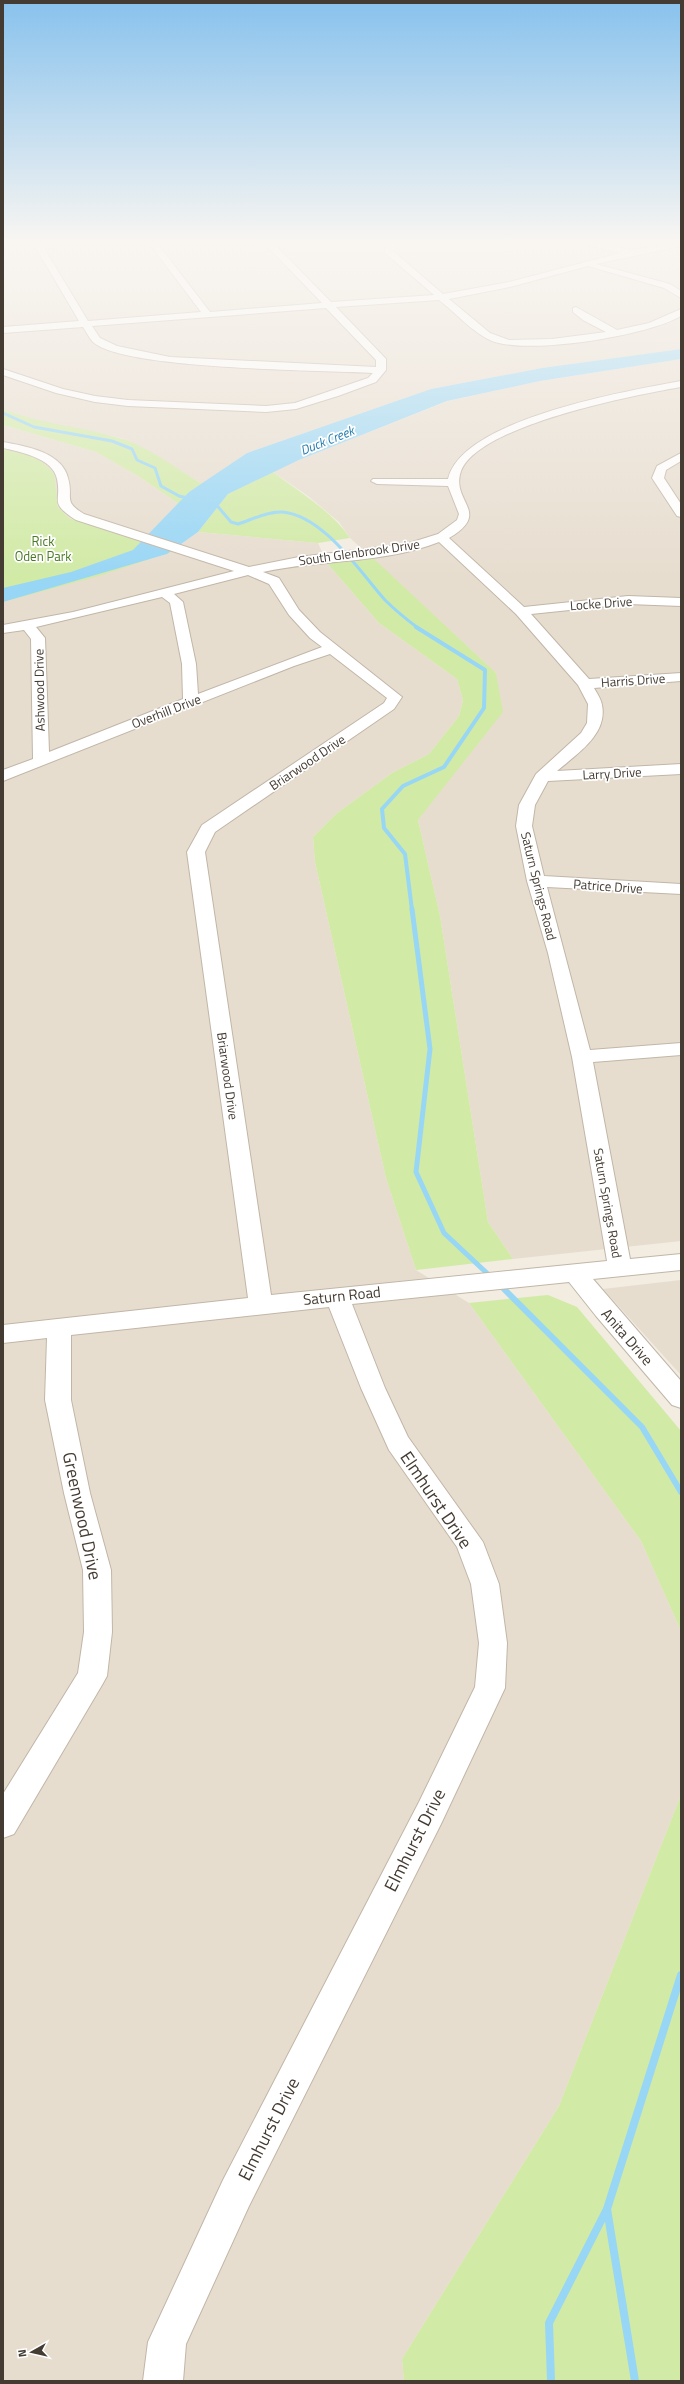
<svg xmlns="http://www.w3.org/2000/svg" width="684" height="2384" font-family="'Titillium Web',sans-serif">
  <rect width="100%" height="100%" fill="#f2ece1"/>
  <!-- residential -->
  <g fill="#e7ddcf">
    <path d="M3,243H666L617,253L490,286L450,293L3,327Z"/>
    <path d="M681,246V262L675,265L681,267V349L542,368L431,389L247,453L202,484L154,455L121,438L28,419L3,409V331L459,297L503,289L639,254Z"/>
    <path d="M681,359V1241L513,1259L488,1222L440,916L418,820L437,793L496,673L350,538L339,522L308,496L273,472L299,460L448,401L540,381Z"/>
    <path d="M3,425L96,452L138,476L179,504L141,543L69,518L58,507L55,492L22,453L3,449Z"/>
    <path d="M198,532L318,543L327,563L379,623L457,679L463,700L459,716L429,754L392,773L336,814L313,837L315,862L386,1178L416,1270L469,1303L641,1541L681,1631V1795L559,2106L402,2359L404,2381H3V602L167,554Z"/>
    <path d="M681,1280V1375L603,1289Z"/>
  </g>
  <!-- green -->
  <g fill="#d1eaa6">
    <path d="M3,409C40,424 80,426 119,438C146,445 177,469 202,484L189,492L179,504L138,476L96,452L3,425Z"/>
    <path d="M3,449L22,453L41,461L54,473L58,507L69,518L171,552L102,575L3,602Z"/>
    <path d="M273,472C300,493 330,509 350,538L318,543L198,532L228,494Z"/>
    <path d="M373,558L496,673L503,712L418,820L440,916L488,1222L513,1259L416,1270L386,1178L315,862L313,837L336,814L392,773L429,754L459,716L463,700L457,679L379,623L327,563Z"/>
    <path d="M548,1295L577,1307L681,1431V1631L641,1541L469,1303Z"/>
    <path d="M681,1795V2381H404L402,2359L559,2106Z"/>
  </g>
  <!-- water -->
  <path fill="#98d6f5" d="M681,349V359L540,381L447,401L299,460L228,494L198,532L167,554L3,602V588L71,572L133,550L189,492L247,453L431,389L542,368Z"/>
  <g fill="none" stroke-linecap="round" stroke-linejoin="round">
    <!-- stream-far4 -->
    <g stroke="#98d6f5" stroke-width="3">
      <path d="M3,413L34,427L112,441L132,449L137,460L155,468L161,486L179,496L192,499"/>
      <path d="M214,502L231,522L238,524C251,520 268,511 282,512C323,515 360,572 385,600C395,610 406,619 418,628"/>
    </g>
    <!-- stream-far3 -->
    <path stroke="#98d6f5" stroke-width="4" d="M412,910L405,854L384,828L382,809L403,786L444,767L484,708L485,670L416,627"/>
    <!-- stream-far2 -->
    <path stroke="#98d6f5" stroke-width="5" d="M412,909L430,1049L416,1172L444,1233L491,1277"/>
    <!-- stream-far1 -->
    <path stroke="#98d6f5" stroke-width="6" d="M499,1284L642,1427L681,1492"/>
    <!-- stream -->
    <g stroke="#98d6f5" stroke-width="8">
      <path d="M551,2381L549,2323L607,2209"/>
      <path d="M635,2381L607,2209L681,1975"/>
    </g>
    <defs>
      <g id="minor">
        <path d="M33,243H41L88,321L201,312L149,243H157L210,312L322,303L264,243H273L331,302L434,295L385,253V249L393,243H402L393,251L443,294L509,282L620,253L582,243H598L632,250L681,243V246L596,264L670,284L681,291V298L664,288L588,266L510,287L449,299L490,333L509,340L552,339L606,332L583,320L573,312V308L576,307L617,330L649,323L681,309V316C647,336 529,355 492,341C473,333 456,313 439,300L336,307L386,359V370L376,382L338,396L296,409L266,412L128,406L95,402L56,393L3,375V369L63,389L95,396L128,400L266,406L295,403L368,378L373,373C323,370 124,370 93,342C89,338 86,331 83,327L3,333V327L79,321ZM326,308L376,360V367L170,357L117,346L100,338L92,326Z"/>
        <path d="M681,381V387C635,395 479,425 461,471C450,502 493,512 449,538L524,607L628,596L681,598V606L628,604L531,614L589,679L681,673V681L594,688C597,693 601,699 602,705C608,734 577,754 557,771L681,764V774L548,781L535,805L532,826L544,876L681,884V894L547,887L590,1050L681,1043V1055L593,1062L630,1259L681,1254V1270L593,1279L681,1381V1408L672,1405L596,1316L569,1282L352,1304L385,1388L408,1437L483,1542L499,1584L507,1643L505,1688L441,1824L249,2206L186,2344L183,2381H143L148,2342L223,2180L419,1802L475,1687L479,1643L471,1584L457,1547L389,1450L361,1388L329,1307L71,1335V1400L90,1493L111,1570L112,1632L107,1676L102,1685L14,1834L3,1838V1794L78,1673L84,1632L83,1570L64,1493L45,1400L47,1338L3,1343V1325L248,1298L187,852L202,825L384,703L387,698L330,654L294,666L3,781V770L33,759L31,639L24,630L3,633V625L73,612L234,571L76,520C48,502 62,502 57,479C53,458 20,452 3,448V442C25,446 62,452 68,478C74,498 62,501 84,514L249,567L299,557L406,544L438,534L457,520L459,514L448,486L377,484L371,481L373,479H448C462,419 627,391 681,381ZM439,542L516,614L578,685L588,704L587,723L581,733L536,774L519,805L516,826L527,881L548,953L572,1057L607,1261L271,1295L205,852L215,832L394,709L402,697L320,632L299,610L279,578L263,572C321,559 384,564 439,542ZM248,575L269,584L289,615L310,638L322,647L198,694L196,664L183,602L174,594ZM162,597L170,603L182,664L183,699L49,752L45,638L36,627Z"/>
        <path d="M681,453V461L666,470L664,478L681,504V517L677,516L652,478L657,466Z"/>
      </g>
    </defs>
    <!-- minor casing -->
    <use href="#minor" stroke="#c1b6a7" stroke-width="2"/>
    <!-- minor -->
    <use href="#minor" fill="#fff" fill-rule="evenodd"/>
  </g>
  <!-- sky -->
  <linearGradient id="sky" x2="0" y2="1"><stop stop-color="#88c2ed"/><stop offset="0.42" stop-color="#f9f6f2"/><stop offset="1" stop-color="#f9f6f2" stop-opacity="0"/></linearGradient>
  <rect width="684" height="577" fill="url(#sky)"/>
  <g text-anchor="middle" stroke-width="3.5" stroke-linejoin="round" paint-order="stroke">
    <!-- far-water labels -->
    <g font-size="13" font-style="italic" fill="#237dae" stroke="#fff">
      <text transform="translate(327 440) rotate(-22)" y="5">Duck Creek</text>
    </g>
    <!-- far-park labels -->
    <g font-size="13" fill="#497922" stroke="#fff">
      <text x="43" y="546">Rick<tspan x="43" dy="15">Oden Park</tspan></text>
    </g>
    <!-- far-street labels -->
    <g font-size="13" fill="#443b32" stroke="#fff">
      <text transform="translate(359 552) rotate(-8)" y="5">South Glenbrook Drive</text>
      <text transform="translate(601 603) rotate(-4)" y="5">Locke Drive</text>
      <text transform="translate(633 680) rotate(-4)" y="5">Harris Drive</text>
      <text transform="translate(39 690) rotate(-91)" y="5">Ashwood Drive</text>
      <text transform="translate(166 711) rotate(-21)" y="5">Overhill Drive</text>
      <text transform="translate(307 762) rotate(-34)" y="5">Briarwood Drive</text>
      <text transform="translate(612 773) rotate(-3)" y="5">Larry Drive</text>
      <text transform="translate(539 886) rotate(76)" y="5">Saturn Springs Road</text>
      <text transform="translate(608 886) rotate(4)" y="5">Patrice Drive</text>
      <text transform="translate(228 1076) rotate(82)" y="5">Briarwood Drive</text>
      <text transform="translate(608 1203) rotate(80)" y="5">Saturn Springs Road</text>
    </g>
    <!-- street labels -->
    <g font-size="15" fill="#443b32" stroke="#fff">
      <text transform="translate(342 1296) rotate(-6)" y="5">Saturn Road</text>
      <text transform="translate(627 1337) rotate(49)" y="5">Anita Drive</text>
    </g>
    <!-- near-street labels -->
    <g font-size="18" fill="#443b32" stroke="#fff">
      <text transform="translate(436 1500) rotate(56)" y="6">Elmhurst Drive</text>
      <text transform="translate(82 1516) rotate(78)" y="6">Greenwood Drive</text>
      <text transform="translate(415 1840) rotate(-63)" y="6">Elmhurst Drive</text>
      <text transform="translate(269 2129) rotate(-63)" y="6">Elmhurst Drive</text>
    </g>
  </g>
  <!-- border -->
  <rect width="684" height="2384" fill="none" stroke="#443b32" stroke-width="8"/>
  <!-- north arrow -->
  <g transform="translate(32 2352) rotate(262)" stroke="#ffffff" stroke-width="3" paint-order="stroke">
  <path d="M0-3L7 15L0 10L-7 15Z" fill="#443b32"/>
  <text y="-6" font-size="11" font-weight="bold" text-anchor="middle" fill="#443b32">N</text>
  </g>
</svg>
